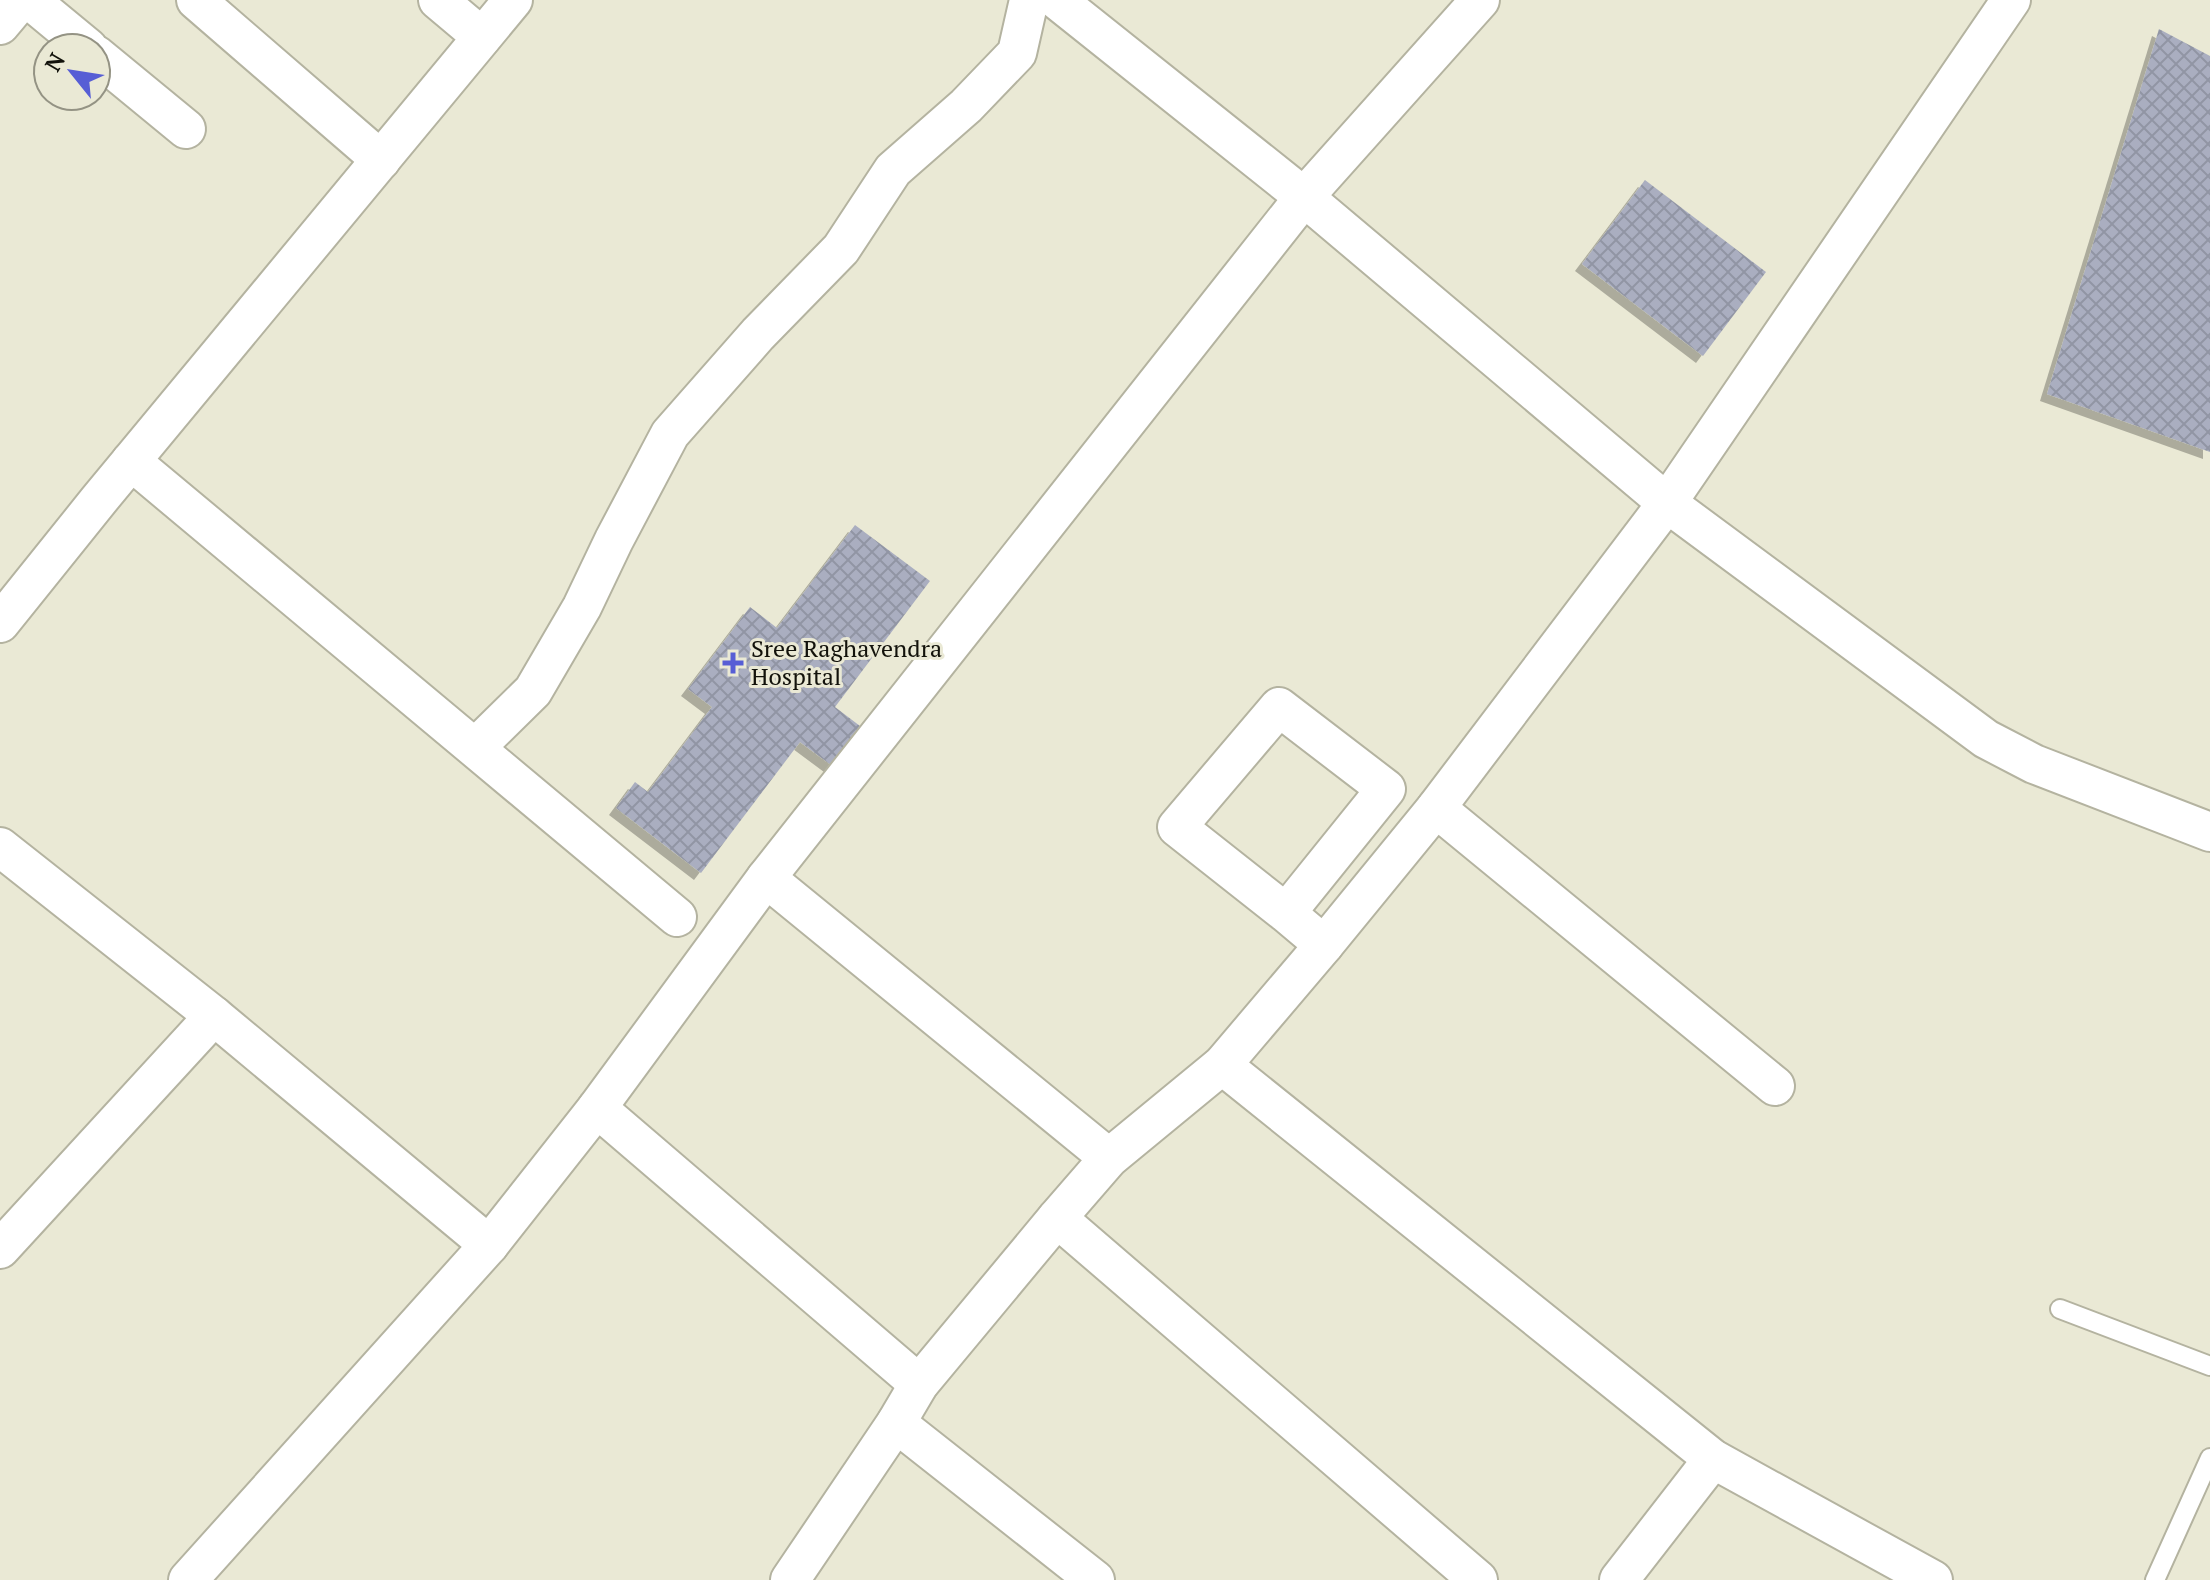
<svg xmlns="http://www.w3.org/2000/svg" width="2210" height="1580" font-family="'PT Serif',serif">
  <defs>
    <pattern id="building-cross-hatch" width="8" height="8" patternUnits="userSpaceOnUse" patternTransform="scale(2)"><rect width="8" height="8" fill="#aaaec0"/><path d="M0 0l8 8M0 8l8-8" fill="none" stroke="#9195a4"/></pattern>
    <filter id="shadow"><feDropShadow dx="-7" dy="7" stdDeviation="0" flood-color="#0004"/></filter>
  </defs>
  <rect width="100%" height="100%" fill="#eae9d5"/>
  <!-- building -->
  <g fill="url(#building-cross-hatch)" filter="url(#shadow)">
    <path d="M2159,29L2210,56V452L2047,394Z"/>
    <path d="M1645,180L1766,272L1703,356L1582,264Z"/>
    <path d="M855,525L930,581L835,707L860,726L831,765L800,742L701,873L616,808L635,782L648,792L712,707L688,689L750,607L777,628Z"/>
  </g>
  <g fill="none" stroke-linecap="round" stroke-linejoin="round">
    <defs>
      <g id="service">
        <path d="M2060,1309L2210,1366"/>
        <path d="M2155,1580L2210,1458"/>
      </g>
      <g id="minor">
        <path d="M30,0L88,48"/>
        <path d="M196,0L381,160"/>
        <path d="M438,0L482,37"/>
        <path d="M1057,0L1304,197L1667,503L1986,739L2034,764L2210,832"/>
        <path d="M0,25L21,0"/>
        <path d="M96,55L186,129"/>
        <path d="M131,461L677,917"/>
        <path d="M0,623L98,501L513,0"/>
        <path d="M476,747L533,691L582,607L614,540L670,434L758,334L841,249L893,170L966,106L1017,53L1029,0"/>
        <path d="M1436,808L1775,1086"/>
        <path d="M0,847L214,1016L489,1245"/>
        <path d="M766,878L1109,1158"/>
        <path d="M1286,913L1386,789L1279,707L1177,827L1286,913L1324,945"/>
        <path d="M1222,1065L1713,1459L1933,1580"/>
        <path d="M597,1108L919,1384"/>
        <path d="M1057,1218L1478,1580"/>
        <path d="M0,1249L214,1016"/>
        <path d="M896,1423L1095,1580"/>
        <path d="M188,1580L489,1245L597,1108L766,878L1304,197L1480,0"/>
        <path d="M790,1580L896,1423L919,1384L1057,1218L1109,1158L1222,1065L1324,945L1436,808L1667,503L2011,0"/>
        <path d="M1619,1580L1713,1459"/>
      </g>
    </defs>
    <!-- service casing -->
    <use href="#service" stroke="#b4b3a0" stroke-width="22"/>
    <!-- minor casing -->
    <use href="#minor" stroke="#b4b3a0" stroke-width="42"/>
    <!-- service -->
    <use href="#service" stroke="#fff" stroke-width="18"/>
    <!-- minor -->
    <use href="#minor" stroke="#fff" stroke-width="38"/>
  </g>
  <!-- markers -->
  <path fill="#575ed5" stroke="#eae9d5" stroke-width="3" d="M729 651h8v8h8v8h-8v8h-8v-8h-8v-8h8z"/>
  <g text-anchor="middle" stroke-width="6" stroke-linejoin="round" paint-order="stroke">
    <!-- poi labels -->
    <g font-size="24" fill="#12120b" stroke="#eae9d5" text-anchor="start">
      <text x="751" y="657">Sree Raghavendra<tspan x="751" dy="28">Hospital</tspan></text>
    </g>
  </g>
  <!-- north arrow -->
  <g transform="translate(72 72) rotate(300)"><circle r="38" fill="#eae9d5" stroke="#949384" stroke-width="2"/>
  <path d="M0-6L14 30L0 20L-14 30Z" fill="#575ed5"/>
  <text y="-12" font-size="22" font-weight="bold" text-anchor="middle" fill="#12120b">N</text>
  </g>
</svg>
